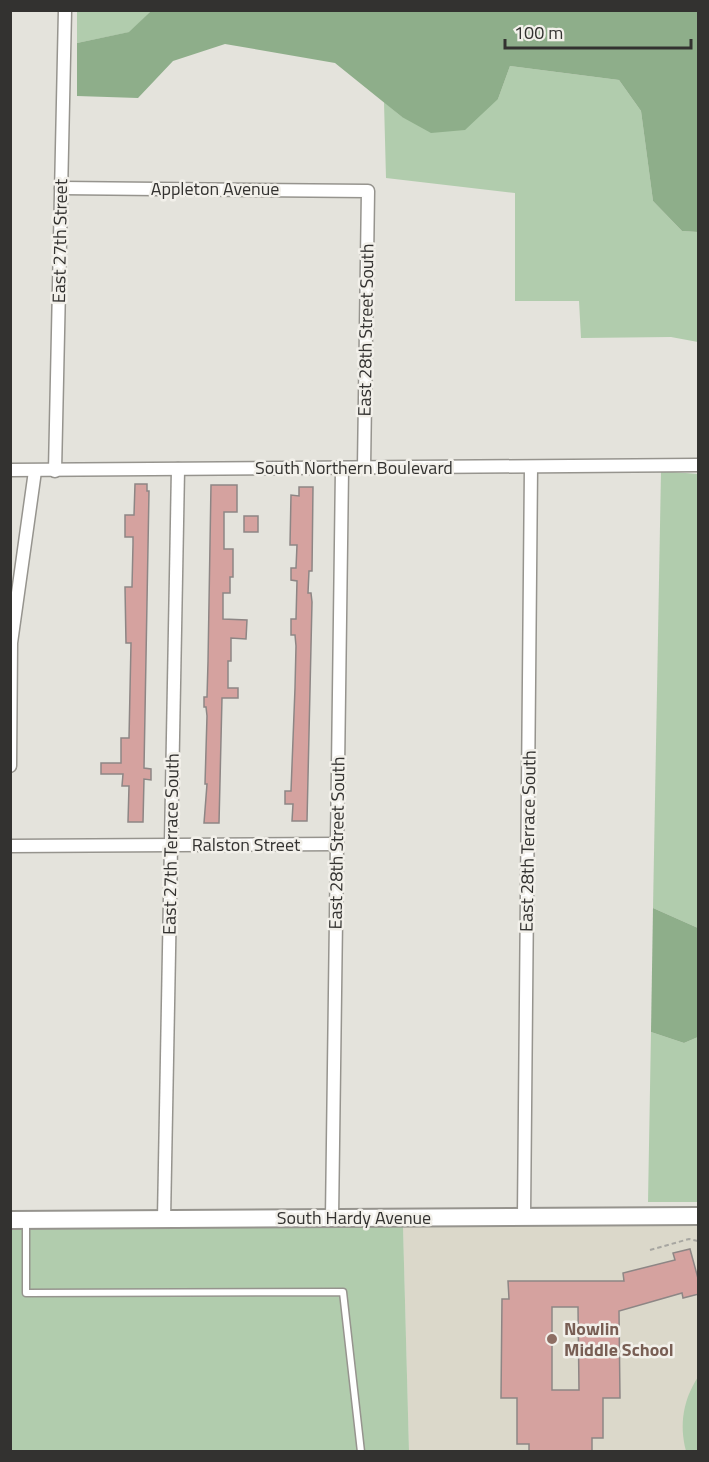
<svg xmlns="http://www.w3.org/2000/svg" width="709" height="1462" font-family="'Titillium Web',sans-serif">
  <rect width="100%" height="100%" fill="#e4e3dc"/>
  <!-- built -->
  <path fill="#dbd8ca" d="M698,1225V1451H409L403,1226Z"/>
  <!-- green -->
  <g fill="#b1ccad">
    <path d="M77,11H151L130,32L77,43Z"/>
    <path d="M510,66L619,80L641,111L653,201L682,231L698,232V342L671,337L581,338L579,301H515V193L386,178L384,102L402,117L498,99Z"/>
    <path d="M661,471L698,474V928L653,908Z"/>
    <path d="M651,1032L684,1043L698,1037V1202H648Z"/>
    <path d="M403,1226L409,1451H11L10,1227Z"/>
    <path d="M698,1377V1451H686C679,1425 683,1400 698,1377Z"/>
  </g>
  <!-- forest -->
  <g fill="#8eae8a">
    <path d="M151,11H698V232L682,231L653,201L641,111L619,80L510,66L498,99L465,130L431,133L402,117L335,63L225,44L173,61L138,98L77,96V43L129,32Z"/>
    <path d="M653,908L698,928V1037L684,1043L651,1032Z"/>
  </g>
  <!-- building -->
  <g fill="#d5a29f" stroke="#8d8685" stroke-width="1.5" fill-rule="evenodd">
    <path d="M135,484H147V491H149L144,768L151,769V780L144,779L143,822H128L129,786H122L123,774H101V763H121V738H129L131,643H126L125,587H132L133,544V537H125V515H134Z"/>
    <path d="M211,485H237V512H224V549H233V577H230V593H223V619L247,620L246,639L231,638V661H228V688H238V698H222L219,823H204L207,784H205L207,716L206,707H204V697H207L208,662Z"/>
    <path d="M299,487H313L312,571H309L308,593H311L312,602L307,821H292L293,804H285V791H291L295,688L296,646L295,635H291V619H296L297,581L291,580V568H296L297,545H290L291,495L299,496Z"/>
    <rect x="244" y="516" width="14" height="16"/>
    <path d="M690,1249L699,1282V1294L683,1298L682,1293L619,1311L620,1398H603V1438H592V1452H529V1444H517V1398H501L502,1299H509L508,1281H624L623,1273L675,1260L673,1253ZM552,1307H578L579,1390H552Z"/>
  </g>
  <g fill="none" stroke-linecap="round" stroke-linejoin="round">
    <defs>
      <path id="lane" d="M26,1221V1293L343,1292L361,1452"/>
      <g id="street">
        <path d="M61,188L368,191L364,468"/>
        <path d="M10,470L698,465"/>
        <path d="M55,471L65,10"/>
        <path d="M10,766L11,643L35,471"/>
        <path d="M10,846L337,844"/>
        <path d="M524,1216L531,467"/>
        <path d="M332,1218L342,469"/>
        <path d="M164,1219L178,469"/>
      </g>
      <path id="secondary" d="M10,1220L698,1216"/>
    </defs>
    <!-- lane casing -->
    <use href="#lane" stroke="#96948e" stroke-width="9"/>
    <!-- street casing -->
    <use href="#street" stroke="#96948e" stroke-width="15"/>
    <!-- secondary casing -->
    <use href="#secondary" stroke="#96948e" stroke-width="20"/>
    <!-- path -->
    <path stroke="#a7a6a1" stroke-width="2" stroke-dasharray="4.5 3" stroke-linecap="butt" d="M650,1250L689,1239L698,1241"/>
    <!-- lane -->
    <use href="#lane" stroke="#fff" stroke-width="6"/>
    <!-- street -->
    <use href="#street" stroke="#fff" stroke-width="12"/>
    <!-- secondary -->
    <use href="#secondary" stroke="#fff" stroke-width="16"/>
  </g>
  <!-- markers -->
  <circle fill="#8d6e63" stroke="#f2f0ea" stroke-width="2" cx="552" cy="1339" r="6"/>
  <g text-anchor="middle" stroke-width="5" stroke-linejoin="round" paint-order="stroke">
    <!-- street labels -->
    <g font-size="18" fill="#333230" stroke="#f2f0ea">
      <text x="215" y="195">Appleton Avenue</text>
      <text transform="translate(60 241) rotate(-89)" y="6">East 27th Street</text>
      <text transform="translate(366 330) rotate(-89)" y="6">East 28th Street South</text>
      <text x="354" y="474">South Northern Boulevard</text>
      <text transform="translate(528 841) rotate(-89)" y="6">East 28th Terrace South</text>
      <text transform="translate(337 843) rotate(-89)" y="6">East 28th Street South</text>
      <text transform="translate(171 844) rotate(-89)" y="6">East 27th Terrace South</text>
      <text x="246" y="851">Ralston Street</text>
      <text x="354" y="1224">South Hardy Avenue</text>
    </g>
    <!-- education labels -->
    <g font-size="18" font-weight="bold" fill="#785e54" stroke="#f2f0ea" text-anchor="start">
      <text x="564" y="1335">Nowlin<tspan x="564" dy="21">Middle School</tspan></text>
    </g>
  </g>
  <!-- border -->
  <rect width="709" height="1462" fill="none" stroke="#333230" stroke-width="24"/>
  <!-- scale -->
  <path d="M505 39v9h186v-9" fill="none" stroke="#333230" stroke-width="3"/>
  <text x="514" y="39" font-size="18" fill="#333230" stroke="#f2f0ea" stroke-width="4.5" paint-order="stroke">100 m</text>
</svg>
